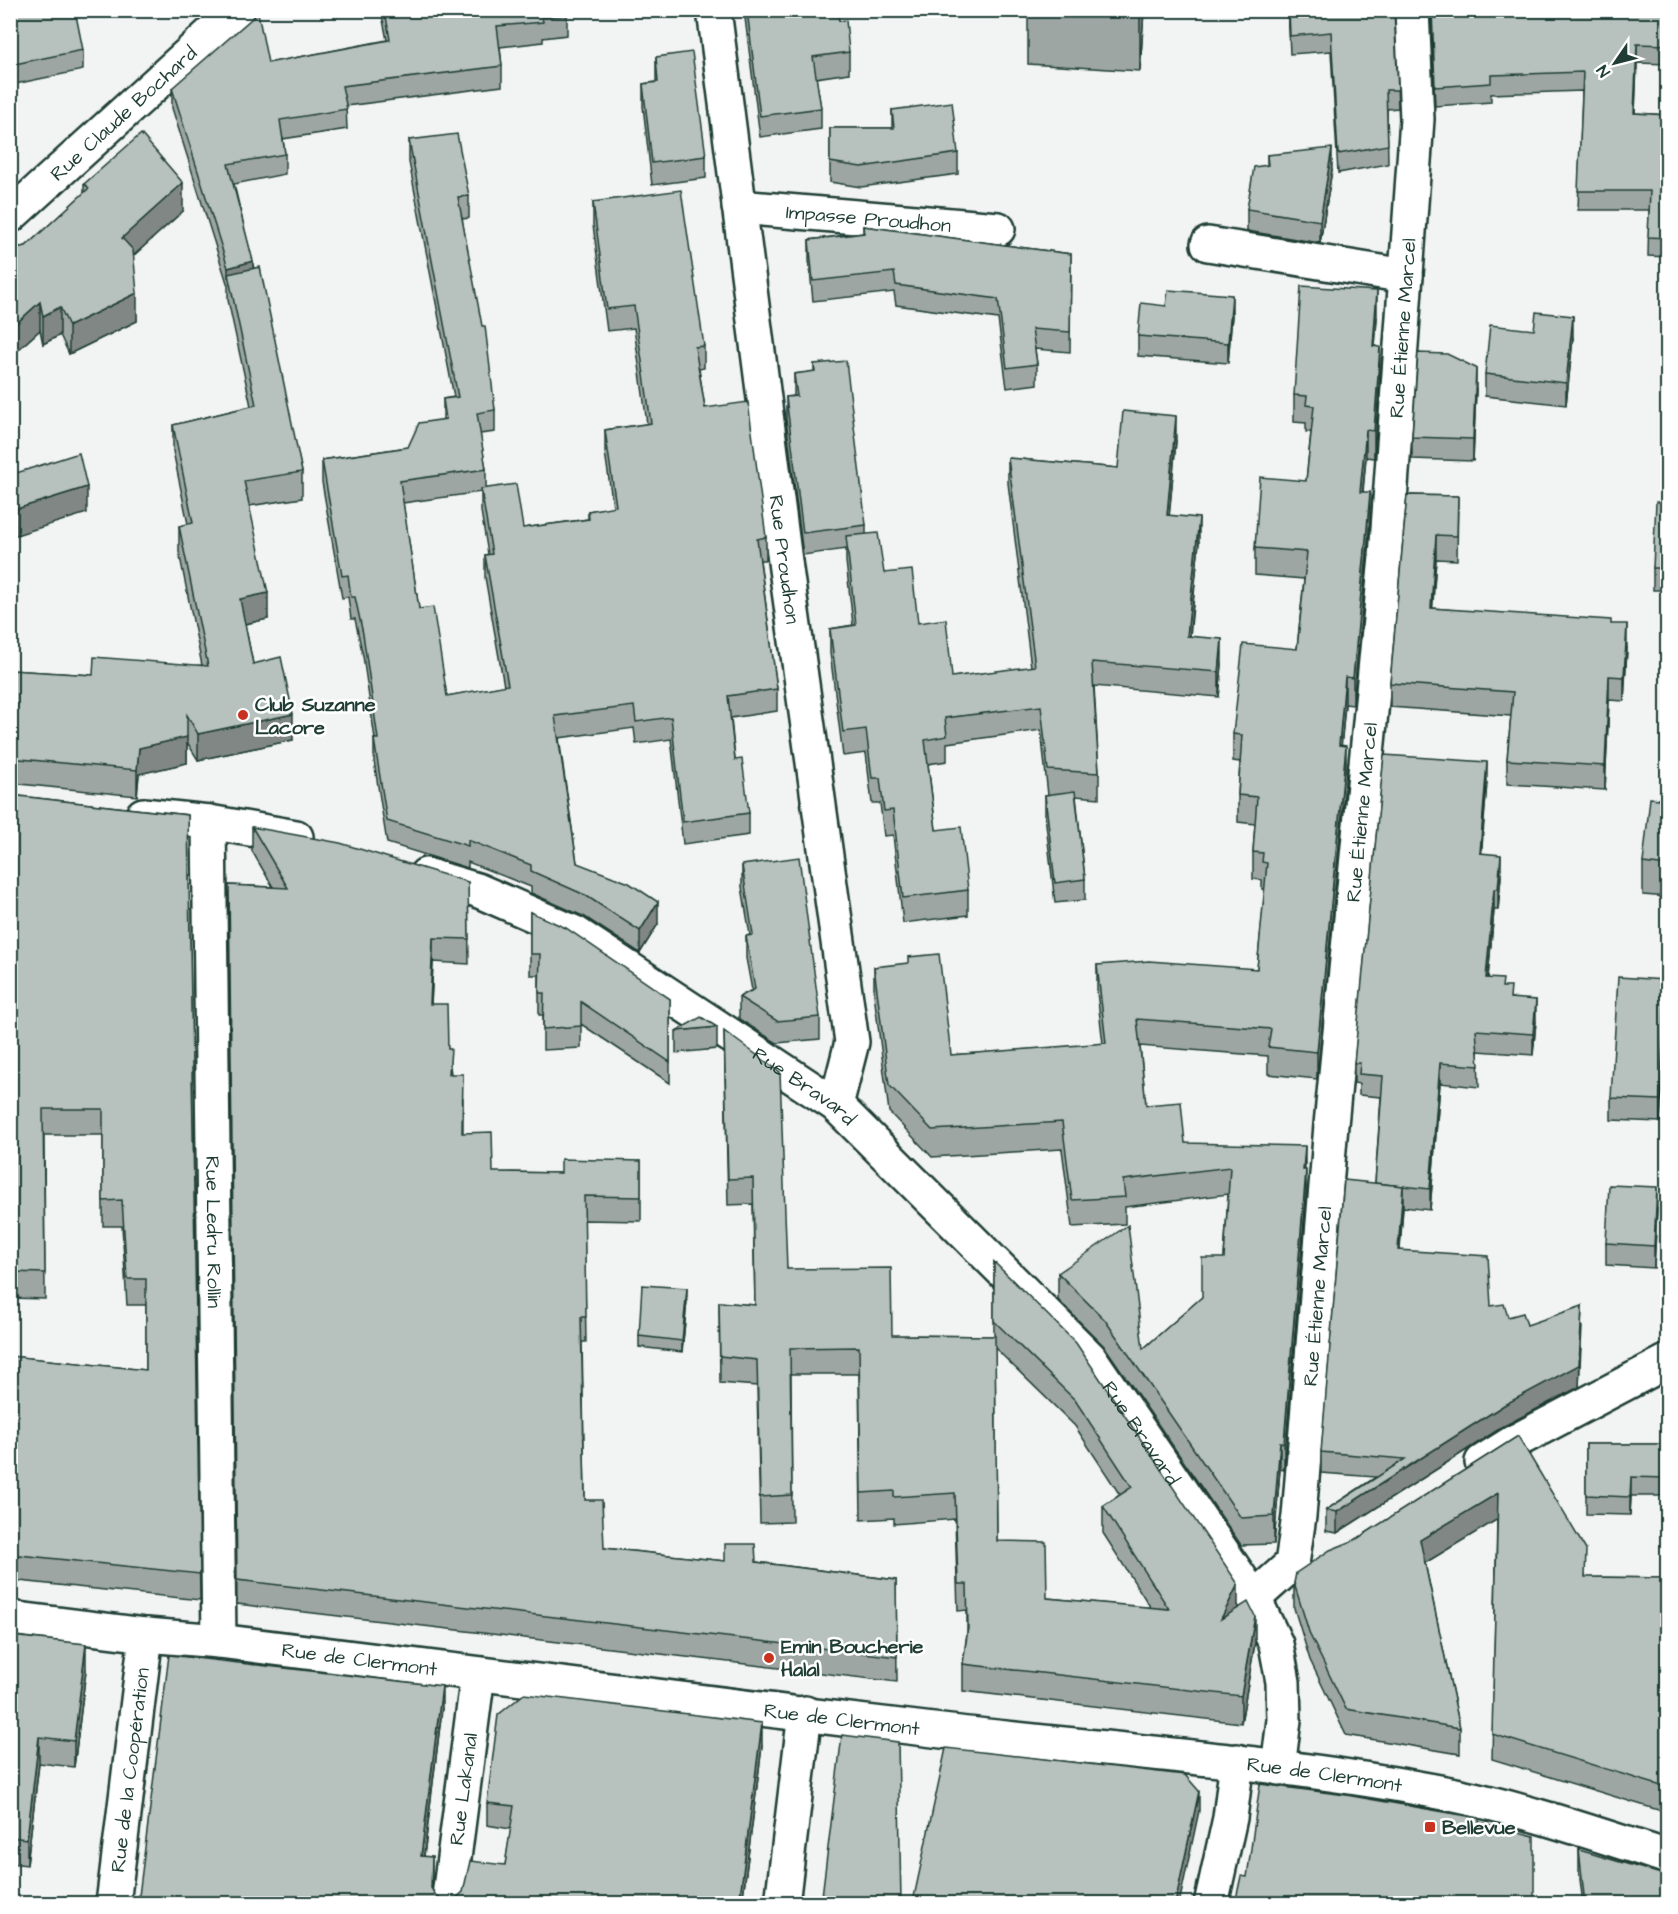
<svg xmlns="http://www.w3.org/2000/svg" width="1678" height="1914" font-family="'Architects Daughter',sans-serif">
  <rect width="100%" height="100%" fill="#f2f3f3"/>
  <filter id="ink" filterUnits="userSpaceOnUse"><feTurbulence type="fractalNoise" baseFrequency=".0167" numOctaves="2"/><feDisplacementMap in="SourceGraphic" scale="12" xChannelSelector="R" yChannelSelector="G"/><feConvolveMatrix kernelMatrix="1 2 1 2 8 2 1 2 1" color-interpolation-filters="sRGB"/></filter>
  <g filter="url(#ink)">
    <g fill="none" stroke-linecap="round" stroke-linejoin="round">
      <defs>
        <g id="minor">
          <path id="s1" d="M714,10L786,569L852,1042L836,1105"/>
          <path id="s2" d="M739,207L998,229"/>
          <path d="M1208,244L1406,276"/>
          <path d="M143,815L209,822L296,837"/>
          <path id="s3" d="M209,822L219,1641"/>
          <path id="s4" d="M426,875L477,890L575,933L836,1105L1090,1358L1254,1598L1276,1644L1283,1682L1284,1720L1278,1768"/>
          <path d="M1482,1462L1514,1442L1668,1361"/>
          <path id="s5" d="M1254,1598L1292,1564L1299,1516L1331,1125L1386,557L1417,119L1412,10"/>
          <path id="s6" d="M113,1904L146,1635"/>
          <path id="s7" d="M448,1904L478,1674"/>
          <path d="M782,1904L805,1713"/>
          <path d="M1211,1904L1230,1818L1237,1761"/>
        </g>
        <g id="major">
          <path id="s8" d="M10,216L237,10"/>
          <path id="s9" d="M10,1618L146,1635L219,1641C462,1672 706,1703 950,1732C1119,1751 1289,1762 1455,1795C1527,1810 1598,1835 1668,1857"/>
        </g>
      </defs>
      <!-- minor casing -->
      <use href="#minor" stroke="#1f3d34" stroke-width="38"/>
      <!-- major casing -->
      <use href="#major" stroke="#1f3d34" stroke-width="38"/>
      <!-- minor -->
      <use href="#minor" stroke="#fff" stroke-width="33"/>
      <!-- major -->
      <use href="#major" stroke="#fff" stroke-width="33"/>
    </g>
    <!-- wall -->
    <g fill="#9da6a3" stroke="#1f3d34" stroke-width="1.5" fill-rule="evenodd">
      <path d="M10,10L83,50V70L10,85Z"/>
      <path d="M381,10H567V35L543,38V42L500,47L502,66V86L346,106L347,129L283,139L285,154V174L234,184L302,472V498L249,506L268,619L245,624L253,664L293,740L198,760L187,742V763L139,774L137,796L10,783V670L93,675L202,665L179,552V526L188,524L173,451V425L251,406L228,300V286L172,108V88L268,63L387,40Z"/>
      <path d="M744,10H837L839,21L849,52V73L816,78L821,108V129L760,137Z"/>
      <path d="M1028,10H1144L1140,71L1028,64Z"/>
      <path d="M1288,10H1394L1398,108L1387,109L1388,164L1338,173L1331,51L1290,54Z"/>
      <path d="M1431,10H1668V64L1637,63L1635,113L1668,115V257L1648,256L1649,210H1578L1582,91L1491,94V102L1435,106Z"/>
      <path d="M656,57L706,156V178L652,185L643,106V84L656,82Z"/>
      <path d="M892,110L958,153V174L861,187L830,182V128H892Z"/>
      <path d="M409,140L469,196V218L462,219L495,410V432L480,434L486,469V488L523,528L588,519V511L613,507L605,452V430L647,424L634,328L607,331L593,225V202L704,346V368L699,369L705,408L766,537V560H760L777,689V711L731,718L735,760L749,813V835L683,844L671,739L636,744L634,728L559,738L577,863L658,924L640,953L585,917L531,893V887L468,862V868L387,843L374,761V739H375L363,656L355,619H351L348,597L342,598L322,482V460L408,447L443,419V399L454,397L409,162ZM481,492V511L488,554L485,555V577L504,686L447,696L419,609L403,503Z"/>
      <path d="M1267,155L1332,170L1320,243L1247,231V209L1267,165Z"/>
      <path d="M84,184L183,211L133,256L137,321L69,354L60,335L43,344L40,330L10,357V249L26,246L84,193Z"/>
      <path d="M863,226L1071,254L1070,352L1035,349L1037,364V384L1007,388L998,319L896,305L894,292L813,301L809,260V240L863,233Z"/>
      <path d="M1232,315L1228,363L1138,356V336Z"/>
      <path d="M1377,318L1375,346L1380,374L1374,458L1366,457L1363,492L1370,519L1367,555L1353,705L1345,704L1341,745L1346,773L1317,1079L1268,1074V1056L1140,1046L1146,1105L1185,1143L1305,1170L1306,1197L1284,1470L1280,1469L1274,1544L1241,1545L1105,1347L1058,1300V1273L1143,1349L1202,1297L1224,1258L1228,1194L1125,1207V1224L1072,1227L1062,1149L932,1157L889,1112L874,994V967L951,1055L1103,1044L1097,992V965L1257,969L1265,889H1262V880L1253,879V852L1255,824L1238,822V795L1240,762L1233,761V734L1297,649L1304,579L1255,575V548L1306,481L1311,432H1306V423L1294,422V395Z"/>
      <path d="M1573,338L1566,405L1485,396V374Z"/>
      <path d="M814,364L866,525V534L884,573L918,623L952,677L1031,667L1008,483V458L1118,468L1176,441L1169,515L1199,542L1190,637L1222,664L1219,697L1094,686L1099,773V798L1076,796L1085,879V900L1055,903L1045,815V795H1048L1041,730L947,743V761L928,764L936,830L968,890V915L903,923L893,835L884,836L880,803H872L866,753L843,756L830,653V629L853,625L846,561V549L803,555L786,419V397L794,396V374L814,372Z"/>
      <path d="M1476,390L1473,461L1412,459V437Z"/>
      <path d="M1407,495L1458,496L1457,560L1436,559L1432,608L1611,624L1627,648L1624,701L1609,700L1605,790L1507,784V760L1511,716L1390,707V683Z"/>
      <path d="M1668,502V590H1653V568Z"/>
      <path d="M1487,782L1481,853L1501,876L1498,910H1494L1488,978L1503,987L1511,998L1536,1021L1533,1055L1478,1051L1479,1087L1440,1083L1430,1210L1403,1207L1400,1250L1508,1317L1527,1325L1582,1327L1579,1387L1504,1426L1337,1533L1326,1531V1510L1376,1477L1321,1473V1452L1375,1183L1381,1097L1359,1095V1084L1354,1083V1063Z"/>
      <path d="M10,795L188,815L200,1600L10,1580V1356L146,1370V1305H127L122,1226H103V1135H44L45,1299L10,1298Z"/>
      <path d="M1668,800V897L1643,895V863Z"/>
      <path d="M252,827L468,882L469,964L433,962L431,1004L448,1049L451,1074L463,1098V1133L493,1172L561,1173L641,1161V1221L584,1220L586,1342H582L585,1500L604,1548L725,1561L756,1562L896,1580L897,1682L237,1604L229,885L273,887L252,851Z"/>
      <path d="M742,865L820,1017V1039L777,1043L739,1019V997L752,990L746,958V936L750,935L742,887Z"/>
      <path d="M530,912L670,999V1083L581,1024V1048L543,1050V1015H539V975H530Z"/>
      <path d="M1666,1002L1660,1122L1611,1120V1098Z"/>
      <path d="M717,1027V1049L676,1053V1031Z"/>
      <path d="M724,1031L787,1269L892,1335L994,1336V1262L1238,1608L1255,1643L1241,1723L963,1691V1664L967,1632V1610L958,1611L955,1519L894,1524V1518L861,1520L859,1374H791L792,1522L760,1523L757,1386L720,1383L719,1302L755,1305L753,1204L728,1205ZM995,1348L1075,1426L1120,1495L1103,1506V1533L1151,1608L1047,1598L997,1541Z"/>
      <path d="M1657,1209L1654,1268L1606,1265V1243Z"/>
      <path d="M687,1300L682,1352L639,1347V1336Z"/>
      <path d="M1518,1436L1586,1577L1668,1578V1813L1492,1759L1497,1519L1425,1563L1460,1728V1754L1346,1735L1310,1660L1294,1608V1583L1355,1540Z"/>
      <path d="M1586,1444H1666V1496H1631L1630,1515L1586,1514Z"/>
      <path d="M10,1636L86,1670L74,1767L39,1763L27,1865L10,1863Z"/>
      <path d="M442,1709L424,1856L432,1880V1889L436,1896L446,1900L456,1898L505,1865L511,1829L487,1825V1803L762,1746L742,1904H138Z"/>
      <path d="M1579,1850L1668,1904H1583L1579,1871Z"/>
    </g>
    <!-- shaded-wall -->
    <g fill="#808784" stroke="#1f3d34" stroke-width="1.5">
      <path d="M1140,10H1144L1140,71Z"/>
      <path d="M1637,44V63L1634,132V113Z"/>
      <path d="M1332,148V170L1320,243V221Z"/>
      <path d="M183,183V211L122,266V238Z"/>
      <path d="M253,261V281L228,277V268Z"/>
      <path d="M1377,291V318L1373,373V346Z"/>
      <path d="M137,293V321L69,354V326Z"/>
      <path d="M1232,295V315L1228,363V343Z"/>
      <path d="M40,302V330L10,357V329Z"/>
      <path d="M60,307V335L43,344V316Z"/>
      <path d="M1573,316V338L1566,405V383Z"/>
      <path d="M1380,347V374L1374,458V431Z"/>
      <path d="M1476,368V390L1473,461V439Z"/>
      <path d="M1176,416V441L1167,540V515Z"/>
      <path d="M1366,430V457L1360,519V492Z"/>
      <path d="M87,487V513L10,537V511Z"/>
      <path d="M1370,492V519L1367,555L1353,705V678Z"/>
      <path d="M1199,518V542L1187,661V636Z"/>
      <path d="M1436,535V559L1431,632V608Z"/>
      <path d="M268,593V619L240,625V599Z"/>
      <path d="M1627,624V648L1624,701V677Z"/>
      <path d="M1222,639V664L1219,697V672Z"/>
      <path d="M1609,676V700L1605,790V766Z"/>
      <path d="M1345,677V704L1339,772V745Z"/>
      <path d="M293,714V740L198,760V734Z"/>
      <path d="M187,737V763L139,774L137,796V770L139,748Z"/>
      <path d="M1346,746V773L1317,1079V1052Z"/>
      <path d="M1487,762V782L1480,874V853Z"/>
      <path d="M1501,855V876L1498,910V889Z"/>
      <path d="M1494,889V910L1486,999V978Z"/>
      <path d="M658,902V924L640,953V931Z"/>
      <path d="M433,938V962L430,1028V1004Z"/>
      <path d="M1666,980V1002L1660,1122V1100Z"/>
      <path d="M1536,1000V1021L1533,1055V1034Z"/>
      <path d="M1440,1063V1083L1430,1210V1189Z"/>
      <path d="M1305,1146V1173L1303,1170Z"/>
      <path d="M1306,1170V1197L1284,1470V1443Z"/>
      <path d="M1403,1186V1207L1398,1271V1250Z"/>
      <path d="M1657,1187V1209L1654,1268V1246Z"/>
      <path d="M687,1288V1300L682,1352V1341Z"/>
      <path d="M1582,1306L1579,1387L1504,1426L1337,1533V1512L1504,1405Z"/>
      <path d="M1280,1442V1469L1274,1544V1516Z"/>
      <path d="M1631,1477V1496L1630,1515V1497Z"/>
      <path d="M1498,1493V1519L1420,1566V1540Z"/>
      <path d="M1238,1584V1611L1221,1619Z"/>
      <path d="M1255,1616V1643L1241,1723V1696Z"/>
      <path d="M86,1644V1670L74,1767V1741Z"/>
      <path d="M442,1686V1709L421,1879V1856Z"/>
      <path d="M762,1723V1746L742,1904H739Z"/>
      <path d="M39,1737V1763L27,1865V1839Z"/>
      <path d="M1199,1791V1811L1179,1904H1175Z"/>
      <path d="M432,1857V1880L431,1904V1888Z"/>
    </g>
    <!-- building -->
    <g fill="#b7c1bd" stroke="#1f3d34" stroke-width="1.5">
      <path d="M10,10H75L83,50L10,65Z"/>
      <path d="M385,10H567V15L542,17L543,22L497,26L502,66L342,86L347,109L280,120L285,154L228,164L253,261L228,268L172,88L258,13L268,63L390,40Z"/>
      <path d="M747,10H837L839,21L846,20L849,52L813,57L821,108L760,116Z"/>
      <path d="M1105,10H1140V13Z"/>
      <path d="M1289,10H1394L1398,90H1386L1388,145L1338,154L1331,32L1290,36Z"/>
      <path d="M1432,10H1668V45L1637,44L1634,113L1668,115V238L1648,237L1650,191H1578L1583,72L1491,75V83L1435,87Z"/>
      <path d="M692,52L706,156L652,163L643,84L658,82L656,57Z"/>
      <path d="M952,102L958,153L861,167L830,162V128H894L892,110Z"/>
      <path d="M141,134L183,183L122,238L133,250L137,293L69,326L60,307L43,316L40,302L10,329V249L26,246L89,188L84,184Z"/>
      <path d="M457,134L469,196L458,197L482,326H485L495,410L477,413L486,469L400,481L419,609L433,607L447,696L508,685L485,555L492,554L481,489L516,484L523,528L589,519L588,511L616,506L605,430L651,423L634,306L607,309L593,202L681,190L704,346L695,347L705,408L748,402L766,537L757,539L777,689L728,696L735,760L742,759L749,813L683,822L671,717L636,722L634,706L555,716L577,863L629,883L658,902L640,931L585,895L531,871V865L468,840V846L387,821L374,739H378L363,634L355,597H351L348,575L342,576L322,460L408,447L419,423L446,419L443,399L458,397L409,140Z"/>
      <path d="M1332,148L1320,221L1247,209L1254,167L1268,165L1267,155Z"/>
      <path d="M863,226L1071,254L1070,332L1032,329L1037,364L1007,368L998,299L896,285L894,272L813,281L809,240L864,233Z"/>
      <path d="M260,267L302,472L244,481L268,593L240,599L253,664L281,657L293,714L198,734L187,715V737L139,748L137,770L10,758V670L93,675L94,657L208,666L179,526L193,523L173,425L256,405L228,274Z"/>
      <path d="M1301,286L1377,291L1373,346L1380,347L1374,431L1366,430L1360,492H1370L1367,528L1353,678L1345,677L1339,745L1346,746L1317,1052L1268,1047L1271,1029L1137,1019L1146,1105L1181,1102L1185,1143L1305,1146L1303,1170H1306L1284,1443L1280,1442L1274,1516L1241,1518L1105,1320L1058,1273L1128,1225L1143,1349L1202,1297V1258H1224L1230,1167L1123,1180L1125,1197L1072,1200L1062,1122L932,1130L889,1085L874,967L908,963V957L939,954L951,1055L1106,1043L1097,965L1149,961L1257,969L1267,863L1262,862L1263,853L1253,852L1257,797L1238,795L1242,735L1233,734L1243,644L1297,649L1307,552L1255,548L1260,477L1306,481L1314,406L1306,405L1307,396L1294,395Z"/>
      <path d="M1168,290L1232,295L1228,343L1138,336L1141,303L1166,306Z"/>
      <path d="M1536,312L1573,316L1566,383L1485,374L1490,325L1534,330Z"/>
      <path d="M1418,353L1447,354L1476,368L1473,439L1412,437Z"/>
      <path d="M846,361L866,525L803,533L786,397L797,396L794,374L815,371L814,364Z"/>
      <path d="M1123,411L1176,416L1167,515L1199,518L1187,636L1222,639L1219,672L1092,662L1099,773L1048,770L1041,706L945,718L947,736L925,740L936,830L961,827L968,890L903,898L893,810L884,811L880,778H872L866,729L843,732L830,629L856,625L846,536L878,533L884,573L912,570L918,623L946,619L952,677L1035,666L1008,458L1118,468Z"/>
      <path d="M79,453L87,487L10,511V475Z"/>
      <path d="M1407,495L1458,496L1457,536L1436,535L1431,608L1611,620V624H1627L1624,677L1609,676L1605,766L1507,760L1513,692L1390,683Z"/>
      <path d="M1656,502H1668V568H1653Z"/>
      <path d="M1384,755L1487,762L1480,853L1501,855L1498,889H1494L1486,978L1503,979L1502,987H1511L1510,998L1536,1000L1533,1034L1476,1030L1479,1066L1440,1063L1430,1189L1375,1183L1383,1076L1359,1074L1360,1063H1354Z"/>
      <path d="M1075,791L1085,879L1055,883L1045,795Z"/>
      <path d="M10,795L188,815L200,1574L10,1554V1356L146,1370V1279H127L122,1200L103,1201V1109H43L45,1273L10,1272Z"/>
      <path d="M1650,798L1668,800V866L1643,863Z"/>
      <path d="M252,827L340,843L468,882L469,939L433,938L430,1004H447L448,1049H451L449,1074H463L462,1133L492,1132L493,1172L561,1173V1159L641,1161V1197L584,1196L586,1317H581L585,1500H602L604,1548L725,1561V1544H755L756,1562L896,1580L897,1657L237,1580L229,885L288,888Z"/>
      <path d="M799,857L820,1017L777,1021L739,997L755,989L746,936L753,935L742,865Z"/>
      <path d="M530,912L566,928L670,999V1062L581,1002V1026L543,1029L544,993H539L540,954H530Z"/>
      <path d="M1618,977L1666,980L1660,1100L1611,1098Z"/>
      <path d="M701,1017L717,1027L676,1031Z"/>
      <path d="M724,1031L780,1072L787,1269L891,1268L892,1335L995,1336L997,1541L1046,1542L1047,1598L1169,1609L1103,1506L1132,1487L1075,1400L994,1321V1262L1076,1343L1238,1584L1221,1619L1248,1602L1255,1616L1241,1696L963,1664L968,1628L967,1584H958L955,1493L894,1497V1491L861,1493L859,1347L790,1348L792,1495L760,1497L757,1360L720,1356L719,1302L755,1305L753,1178L728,1179Z"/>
      <path d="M1344,1180L1403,1186L1398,1250L1488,1256L1491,1306L1504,1304L1508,1317L1523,1313L1527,1325L1582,1306L1579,1365L1504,1405L1337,1512L1326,1510L1405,1459L1321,1452Z"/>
      <path d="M1609,1185L1657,1187L1654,1246L1606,1243Z"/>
      <path d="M642,1285L687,1288L682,1341L639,1336Z"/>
      <path d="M1518,1436L1586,1550L1585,1577L1668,1578V1788L1492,1734L1498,1493L1420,1540L1460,1728L1346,1709L1310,1635L1294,1583L1296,1573L1330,1550L1355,1540Z"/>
      <path d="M1586,1444H1666V1478L1631,1477L1630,1497L1586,1495Z"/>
      <path d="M10,1636L86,1644L74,1741L39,1737L27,1839L10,1837Z"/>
      <path d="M169,1655L442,1686L421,1856L432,1857L431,1888L436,1896L446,1900L456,1898L463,1892L470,1861L505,1865L514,1806L487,1803L498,1715L524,1694L762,1723L739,1904H138Z"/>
      <path d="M842,1735L898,1742L901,1901L913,1902L946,1748L1185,1775L1199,1791L1175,1904H821Z"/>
      <path d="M1260,1784L1346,1795L1479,1818V1822L1534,1836V1904H1235L1241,1876L1247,1877Z"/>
      <path d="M1579,1850L1668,1876V1904H1585Z"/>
    </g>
  </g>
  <!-- markers -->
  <g fill="#c8321e" stroke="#fff" stroke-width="2">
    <circle cx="243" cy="715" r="6"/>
    <circle cx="769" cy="1658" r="6"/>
    <rect x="1424" y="1821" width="12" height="12" rx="3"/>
  </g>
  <g text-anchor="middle" stroke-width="5" stroke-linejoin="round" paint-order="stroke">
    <!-- street labels -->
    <g font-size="20" fill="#1f3d34" stroke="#fff">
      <text dy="7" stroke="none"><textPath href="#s8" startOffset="153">Rue Claude Bochard</textPath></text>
      <text dy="7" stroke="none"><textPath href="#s2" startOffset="130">Impasse Proudhon</textPath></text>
      <text dy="7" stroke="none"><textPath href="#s5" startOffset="1292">Rue Étienne Marcel</textPath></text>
      <text dy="7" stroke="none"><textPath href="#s1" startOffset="554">Rue Proudhon</textPath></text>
      <text dy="7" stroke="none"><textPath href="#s5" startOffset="806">Rue Étienne Marcel</textPath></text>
      <text dy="7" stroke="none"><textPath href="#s4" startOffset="436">Rue Bravard</textPath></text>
      <text dy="7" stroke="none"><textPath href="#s3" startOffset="410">Rue Ledru Rollin</textPath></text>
      <text dy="7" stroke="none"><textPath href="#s5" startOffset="320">Rue Étienne Marcel</textPath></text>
      <text dy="7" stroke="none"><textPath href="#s4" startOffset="922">Rue Bravard</textPath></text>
      <text dy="7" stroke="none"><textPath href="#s9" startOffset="352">Rue de Clermont</textPath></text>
      <text dy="7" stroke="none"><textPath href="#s9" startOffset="838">Rue de Clermont</textPath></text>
      <text dy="7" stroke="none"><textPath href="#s6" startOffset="135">Rue de la Coopération</textPath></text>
      <text dy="7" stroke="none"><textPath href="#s9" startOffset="1324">Rue de Clermont</textPath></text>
      <text dy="7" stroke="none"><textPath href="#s7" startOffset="116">Rue Lakanal</textPath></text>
    </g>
    <!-- poi labels -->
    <g font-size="20" font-weight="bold" fill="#1f3d34" stroke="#fff" text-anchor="start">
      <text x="255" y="711">Club Suzanne<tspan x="255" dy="23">Lacore</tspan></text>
      <text x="781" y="1653">Emin Boucherie<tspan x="781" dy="23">Halal</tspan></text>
      <text x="1442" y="1834">Bellevue</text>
    </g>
  </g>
  <!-- margin -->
  <rect width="1678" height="1914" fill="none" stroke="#fff" stroke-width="36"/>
  <rect x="18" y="18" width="1642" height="1878" fill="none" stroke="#1f3d34" stroke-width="2" filter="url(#ink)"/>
  <!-- north arrow -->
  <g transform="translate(1615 63) rotate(235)" stroke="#ffffff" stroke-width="4.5" paint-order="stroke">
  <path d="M0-4.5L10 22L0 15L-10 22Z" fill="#1f3d34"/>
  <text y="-9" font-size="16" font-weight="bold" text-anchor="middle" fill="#1f3d34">N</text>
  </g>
</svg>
